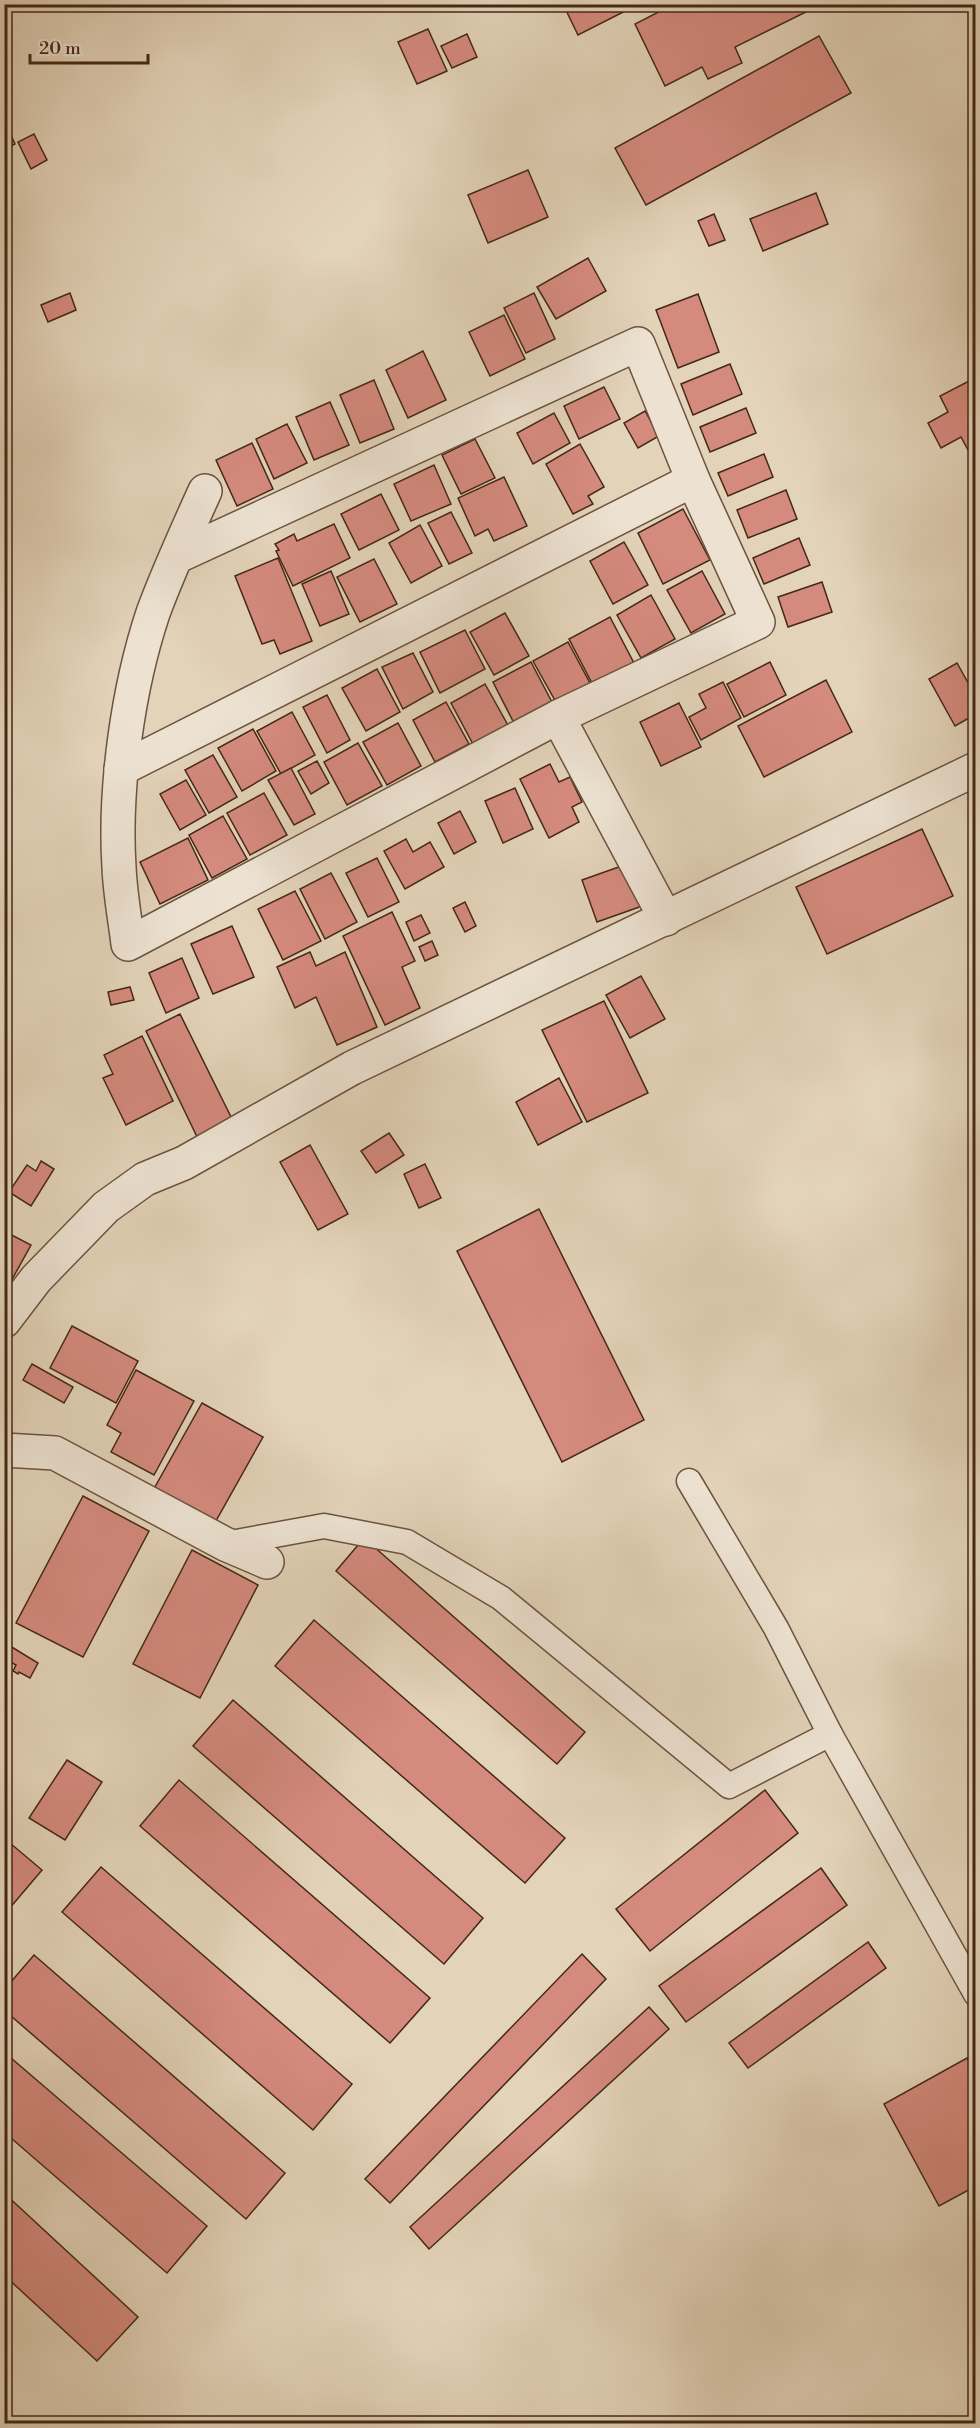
<svg xmlns="http://www.w3.org/2000/svg" width="980" height="2428" font-family="'Libre Bodoni',serif">
  <rect width="100%" height="100%" fill="#e3d3b9"/>
  <filter id="stains"><feTurbulence type="fractalNoise" baseFrequency=".00333" numOctaves="4"/><feColorMatrix values="0 0 0 0 .2 0 0 0 0 .09 0 0 0 0 .02 0 0 0 .5 -.17"/></filter>
  <radialGradient id="worn" r=".72"><stop offset=".6" stop-color="#630" stop-opacity="0"/><stop offset="1" stop-color="#630" stop-opacity=".3"/></radialGradient>
  <!-- building -->
  <g fill="#d58a7e" stroke="#442816" stroke-width="1.5">
    <path d="M563,4H639L578,35Z"/>
    <path d="M674,4H822L735,47L742,63L708,79L702,67L665,86L635,24Z"/>
    <path d="M428,29L447,71L417,84L398,42Z"/>
    <path d="M467,34L477,57L452,68L441,46Z"/>
    <path d="M819,36L851,93L646,205L615,148Z"/>
    <path d="M9,131L15,144L4,150V133Z"/>
    <path d="M34,134L47,160L31,169L18,142Z"/>
    <path d="M528,170L548,217L488,243L468,195Z"/>
    <path d="M816,193L828,224L763,251L750,219Z"/>
    <path d="M714,214L725,240L709,246L698,221Z"/>
    <path d="M588,258L606,291L556,319L537,287Z"/>
    <path d="M70,293L76,310L48,322L41,305Z"/>
    <path d="M534,293L555,339L526,353L504,308Z"/>
    <path d="M698,294L719,352L678,368L656,310Z"/>
    <path d="M504,315L525,359L490,376L469,332Z"/>
    <path d="M423,351L446,400L408,418L386,370Z"/>
    <path d="M730,364L742,394L693,415L681,384Z"/>
    <path d="M374,380L394,429L360,443L340,395Z"/>
    <path d="M969,381L976,394V465L961,437L941,448L928,423L948,412L940,396Z"/>
    <path d="M604,387L620,419L579,439L564,406Z"/>
    <path d="M330,402L349,445L314,460L296,417Z"/>
    <path d="M746,408L756,433L710,452L700,427Z"/>
    <path d="M645,411L659,436L638,448L624,423Z"/>
    <path d="M554,413L570,443L533,464L517,433Z"/>
    <path d="M287,424L307,463L274,479L256,439Z"/>
    <path d="M475,439L495,478L461,494L442,455Z"/>
    <path d="M252,443L273,489L237,506L216,460Z"/>
    <path d="M580,444L604,487L588,496L593,504L573,514L546,464Z"/>
    <path d="M764,454L773,477L728,496L718,473Z"/>
    <path d="M434,465L451,504L411,521L394,484Z"/>
    <path d="M504,477L527,526L494,541L488,529L475,536L458,498Z"/>
    <path d="M786,490L797,519L748,538L737,510Z"/>
    <path d="M381,494L399,530L359,550L341,514Z"/>
    <path d="M683,509L710,560L663,584L638,533Z"/>
    <path d="M451,512L472,553L449,564L428,523Z"/>
    <path d="M334,524L350,558L293,586L276,551L279,550L275,544L294,534L297,541Z"/>
    <path d="M420,525L442,566L411,583L389,543Z"/>
    <path d="M799,538L810,565L764,584L753,558Z"/>
    <path d="M624,542L648,585L613,604L590,561Z"/>
    <path d="M278,558L312,641L280,654L274,640L262,644L235,576Z"/>
    <path d="M374,559L397,604L360,622L337,577Z"/>
    <path d="M331,571L349,614L320,626L302,584Z"/>
    <path d="M702,571L725,614L691,633L667,590Z"/>
    <path d="M822,582L832,612L788,627L778,597Z"/>
    <path d="M651,595L675,639L641,658L617,615Z"/>
    <path d="M505,613L529,656L494,675L470,632Z"/>
    <path d="M610,617L636,667L595,689L569,639Z"/>
    <path d="M465,630L485,669L440,693L420,652Z"/>
    <path d="M568,642L591,685L557,704L533,661Z"/>
    <path d="M413,653L433,692L403,709L382,667Z"/>
    <path d="M531,662L554,706L516,727L493,682Z"/>
    <path d="M770,662L786,695L744,717L727,684Z"/>
    <path d="M957,663L976,697V714L955,726L929,679Z"/>
    <path d="M377,669L400,712L366,731L342,688Z"/>
    <path d="M826,680L852,732L764,777L738,726Z"/>
    <path d="M723,682L741,718L701,740L689,717L706,708L699,694Z"/>
    <path d="M485,684L509,727L474,746L451,703Z"/>
    <path d="M327,695L350,740L327,753L303,707Z"/>
    <path d="M446,702L469,744L435,762L413,720Z"/>
    <path d="M679,703L701,747L661,766L640,722Z"/>
    <path d="M292,712L315,755L281,774L257,731Z"/>
    <path d="M398,723L421,766L387,785L363,742Z"/>
    <path d="M253,729L276,771L242,791L218,748Z"/>
    <path d="M358,743L382,786L347,805L324,762Z"/>
    <path d="M213,755L237,797L209,813L185,770Z"/>
    <path d="M317,761L329,783L311,794L298,771Z"/>
    <path d="M550,764L559,782L570,777L582,802L572,807L579,822L549,838L520,779Z"/>
    <path d="M291,768L315,814L294,825L268,780Z"/>
    <path d="M186,780L206,815L180,830L160,794Z"/>
    <path d="M515,788L533,829L503,843L485,801Z"/>
    <path d="M264,793L287,835L250,855L227,813Z"/>
    <path d="M460,811L476,842L454,854L438,823Z"/>
    <path d="M223,816L247,859L212,878L189,835Z"/>
    <path d="M922,829L953,896L827,954L796,887Z"/>
    <path d="M188,838L208,880L160,904L140,862Z"/>
    <path d="M406,839L413,852L430,842L444,867L405,889L384,851Z"/>
    <path d="M377,858L399,902L368,917L346,873Z"/>
    <path d="M630,863L645,905L597,922L582,880Z"/>
    <path d="M331,873L357,922L325,939L300,889Z"/>
    <path d="M295,891L321,941L283,960L258,909Z"/>
    <path d="M465,902L476,926L465,932L453,908Z"/>
    <path d="M392,912L415,961L402,967L420,1008L385,1025L343,936Z"/>
    <path d="M421,915L430,933L414,941L406,922Z"/>
    <path d="M232,926L254,977L213,994L191,944Z"/>
    <path d="M432,941L438,955L425,961L419,947Z"/>
    <path d="M310,952L316,966L345,952L377,1027L337,1045L316,997L295,1008L277,967Z"/>
    <path d="M182,958L199,998L166,1013L149,973Z"/>
    <path d="M641,976L665,1019L630,1038L606,995Z"/>
    <path d="M130,987L134,1000L111,1005L108,992Z"/>
    <path d="M604,1001L648,1093L587,1122L542,1030Z"/>
    <path d="M180,1014L235,1125L200,1143L146,1031Z"/>
    <path d="M142,1036L173,1101L126,1125L103,1078L113,1074L104,1055Z"/>
    <path d="M559,1078L582,1122L538,1145L516,1102Z"/>
    <path d="M389,1133L404,1155L376,1173L361,1151Z"/>
    <path d="M310,1145L348,1214L318,1230L280,1162Z"/>
    <path d="M41,1161L54,1169L31,1206L9,1192L27,1165L36,1171Z"/>
    <path d="M425,1164L441,1198L419,1208L404,1174Z"/>
    <path d="M539,1209L644,1420L562,1462L457,1251Z"/>
    <path d="M4,1231L31,1245L4,1294Z"/>
    <path d="M72,1326L138,1361L116,1403L50,1368Z"/>
    <path d="M32,1364L73,1387L64,1403L23,1380Z"/>
    <path d="M136,1370L194,1401L154,1475L111,1452L121,1433L107,1425Z"/>
    <path d="M202,1403L263,1437L212,1528L151,1494Z"/>
    <path d="M83,1496L149,1531L83,1657L16,1623Z"/>
    <path d="M364,1538L585,1732L557,1764L336,1571Z"/>
    <path d="M192,1550L258,1585L200,1698L133,1664Z"/>
    <path d="M314,1620L565,1838L525,1883L275,1666Z"/>
    <path d="M10,1646L38,1663L30,1678L19,1672L18,1674L13,1671L16,1665L4,1658Z"/>
    <path d="M233,1700L483,1918L444,1964L193,1746Z"/>
    <path d="M67,1760L102,1782L65,1840L29,1818Z"/>
    <path d="M179,1780L430,1998L390,2043L140,1826Z"/>
    <path d="M765,1790L798,1833L650,1951L616,1909Z"/>
    <path d="M4,1838L42,1870L9,1909L4,1905Z"/>
    <path d="M101,1867L352,2084L313,2130L62,1912Z"/>
    <path d="M821,1868L847,1905L686,2022L659,1986Z"/>
    <path d="M868,1942L886,1968L748,2068L729,2043Z"/>
    <path d="M582,1954L606,1979L390,2203L365,2179Z"/>
    <path d="M34,1955L285,2173L246,2219L4,2010V1990Z"/>
    <path d="M649,2007L669,2029L429,2249L410,2227Z"/>
    <path d="M4,2052L207,2226L167,2273L4,2132Z"/>
    <path d="M967,2058L976,2073V2186L939,2206L884,2104Z"/>
    <path d="M4,2193L138,2317L97,2361L4,2275Z"/>
  </g>
  <g fill="none" stroke-linecap="round" stroke-linejoin="round">
    <defs>
      <g id="lane">
        <path d="M689,1481L776,1628L830,1734L976,1994"/>
        <path d="M225,1544L324,1526L407,1542L501,1598L729,1786L830,1734"/>
      </g>
      <g id="street">
        <path d="M176,557L638,344L693,480L758,622L558,717L128,944C125,919 120,893 119,867C114,788 128,688 153,613C168,572 187,531 205,491"/>
        <path d="M558,717L666,919"/>
        <path d="M121,769L693,480"/>
        <path d="M4,1321L36,1279L106,1207L145,1179L184,1163L352,1068L976,769"/>
        <path d="M4,1450L55,1453L225,1544L267,1562"/>
      </g>
    </defs>
    <!-- lane casing -->
    <use href="#lane" stroke="#6c533f" stroke-width="27"/>
    <!-- street casing -->
    <use href="#street" stroke="#6c533f" stroke-width="36"/>
    <!-- lane -->
    <use href="#lane" stroke="#ede2d2" stroke-width="24"/>
    <!-- street -->
    <use href="#street" stroke="#ede2d2" stroke-width="33"/>
  </g>
  <!-- margin -->
  <rect width="980" height="2428" fill="none" stroke="#e3d3b9" stroke-width="24"/>
  <rect x="6" y="6" width="968" height="2416" fill="none" stroke="#442816" stroke-width="3"/>
  <rect x="12" y="12" width="956" height="2404" fill="none" stroke="#442816" stroke-width="1.5"/>
  <!-- scale -->
  <path d="M30 54v9h118v-9" fill="none" stroke="#442816" stroke-width="3"/>
  <text x="39" y="54" font-size="18" fill="#442816" stroke="#ede2d2" stroke-width="4.5" paint-order="stroke">20 m</text>
  <rect width="100%" height="100%" filter="url(#stains)"/>
  <rect width="100%" height="100%" fill="url(#worn)"/>
</svg>
